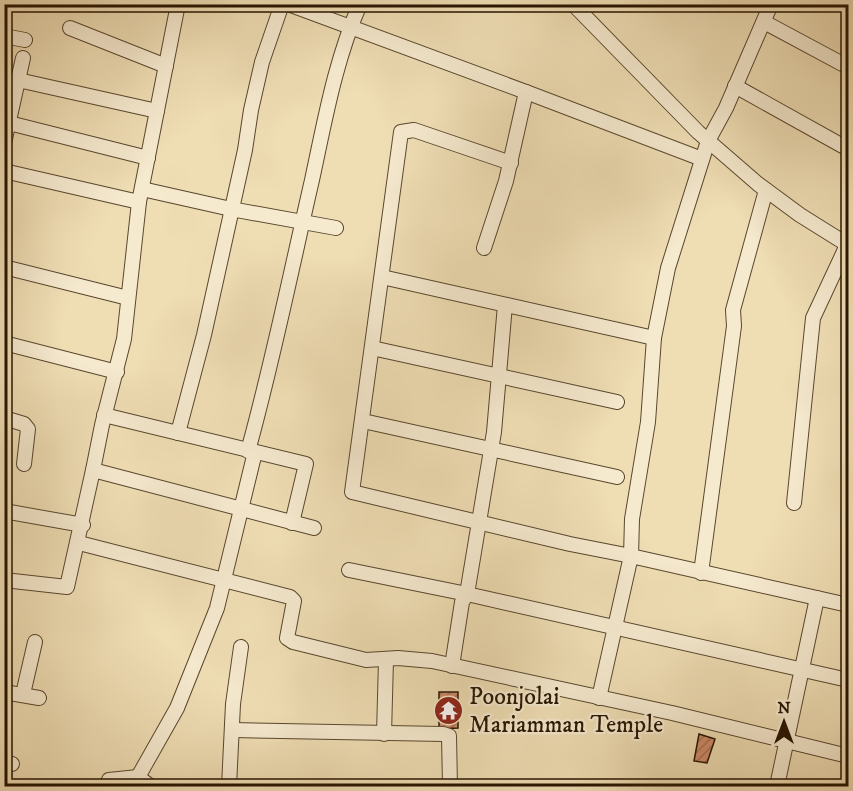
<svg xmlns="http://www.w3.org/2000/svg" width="853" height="791" font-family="'IM FELL DW Pica',serif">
  <defs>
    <pattern id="building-hatch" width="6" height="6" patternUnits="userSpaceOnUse" patternTransform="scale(1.5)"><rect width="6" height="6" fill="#cd8b68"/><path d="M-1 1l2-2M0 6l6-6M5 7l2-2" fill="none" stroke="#a67053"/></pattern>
  </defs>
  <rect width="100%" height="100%" fill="#efddb4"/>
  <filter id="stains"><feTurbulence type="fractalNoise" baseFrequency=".00333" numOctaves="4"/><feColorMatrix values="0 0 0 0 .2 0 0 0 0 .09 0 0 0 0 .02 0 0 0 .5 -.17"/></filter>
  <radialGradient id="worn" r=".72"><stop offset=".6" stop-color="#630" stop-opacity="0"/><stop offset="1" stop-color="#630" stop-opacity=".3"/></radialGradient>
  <!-- building -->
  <g fill="url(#building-hatch)" stroke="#271500" stroke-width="1.5">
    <path d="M439,692H458V728L439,729Z"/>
    <path d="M699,734L715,739L707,763L694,761Z"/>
  </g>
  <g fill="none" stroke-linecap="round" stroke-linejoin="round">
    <defs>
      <g id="street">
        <path d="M178,4L139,202L124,339L102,425L93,470L314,528"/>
        <path d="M288,4L526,92L506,181L484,248"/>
        <path d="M573,4L698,132L758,184L800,215L848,245"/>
        <path d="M764,22L848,67"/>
        <path d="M70,28L166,66"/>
        <path d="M4,36L25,40"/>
        <path d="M18,80L157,111"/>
        <path d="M735,86L848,149"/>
        <path d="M526,92L702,159"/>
        <path d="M9,123L148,158"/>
        <path d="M4,143L23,58"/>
        <path d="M511,163L414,130L401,132L352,492L570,544L631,556L632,519L648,422L654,338L668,268L708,141L726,108L771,4"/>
        <path d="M4,171L139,202"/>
        <path d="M142,189L231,209L336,228"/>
        <path d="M4,267L128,298"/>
        <path d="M382,277L654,338"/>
        <path d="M4,343L117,372"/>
        <path d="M372,348L617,402"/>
        <path d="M104,415L306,464L292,523"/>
        <path d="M4,418L24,424L28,429L24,464"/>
        <path d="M363,421L617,477"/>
        <path d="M178,433L204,335L245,150L251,110L262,62L282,4"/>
        <path d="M248,451C273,361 291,271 312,180C325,120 335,61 360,4"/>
        <path d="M794,503L813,318L847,245"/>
        <path d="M4,511L83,525"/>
        <path d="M79,543L290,597L294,601L287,638L293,642L366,660L398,658L432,661L672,713L848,756"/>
        <path d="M349,570L467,594L848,680"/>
        <path d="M701,573L734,326L733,310L766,190"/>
        <path d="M4,580L67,587L93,470"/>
        <path d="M452,666L462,602L467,594L494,432L505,305"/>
        <path d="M4,692L39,698"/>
        <path d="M23,694L35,642"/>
        <path d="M599,698L631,556L848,605"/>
        <path d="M233,730L443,734L449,736L450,786"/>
        <path d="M384,734L386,660"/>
        <path d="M4,763L12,764"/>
        <path d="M107,786L109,780L138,777"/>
        <path d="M150,786L138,777L177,708L217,608L255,452"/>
        <path d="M229,786L233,704L241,647"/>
        <path d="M777,786L817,598"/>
      </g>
    </defs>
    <!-- street casing -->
    <use href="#street" stroke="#59472d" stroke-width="16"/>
    <!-- street -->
    <use href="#street" stroke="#f5e9ce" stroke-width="14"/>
  </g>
  <!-- icons -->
  <defs>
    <symbol id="temple-disc" viewBox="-11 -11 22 22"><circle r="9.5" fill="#8f2418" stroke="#f5e9ce"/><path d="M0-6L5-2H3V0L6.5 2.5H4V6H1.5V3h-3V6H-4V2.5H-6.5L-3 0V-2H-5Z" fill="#fff"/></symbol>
  </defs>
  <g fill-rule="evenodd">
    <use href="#temple-disc" x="432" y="694" width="33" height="33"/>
  </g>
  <g text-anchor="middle" stroke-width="4.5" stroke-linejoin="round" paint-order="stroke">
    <!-- poi labels -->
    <g font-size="24" fill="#271500" stroke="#f5e9ce" text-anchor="start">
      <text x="469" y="704">Poonjolai<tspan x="469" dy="28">Mariamman Temple</tspan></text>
    </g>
  </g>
  <!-- margin -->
  <rect width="853" height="791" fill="none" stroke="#efddb4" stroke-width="24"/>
  <rect x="6" y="6" width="841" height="779" fill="none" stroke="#271500" stroke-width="3"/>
  <rect x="12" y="12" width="829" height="767" fill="none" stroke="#271500" stroke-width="1.5"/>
  <!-- north arrow -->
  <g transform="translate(784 722)" stroke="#f5e9ce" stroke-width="4.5" paint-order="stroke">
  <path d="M0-4.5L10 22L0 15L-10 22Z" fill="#271500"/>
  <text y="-9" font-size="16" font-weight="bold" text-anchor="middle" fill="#271500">N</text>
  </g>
  <rect width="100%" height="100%" filter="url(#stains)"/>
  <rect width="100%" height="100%" fill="url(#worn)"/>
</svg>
